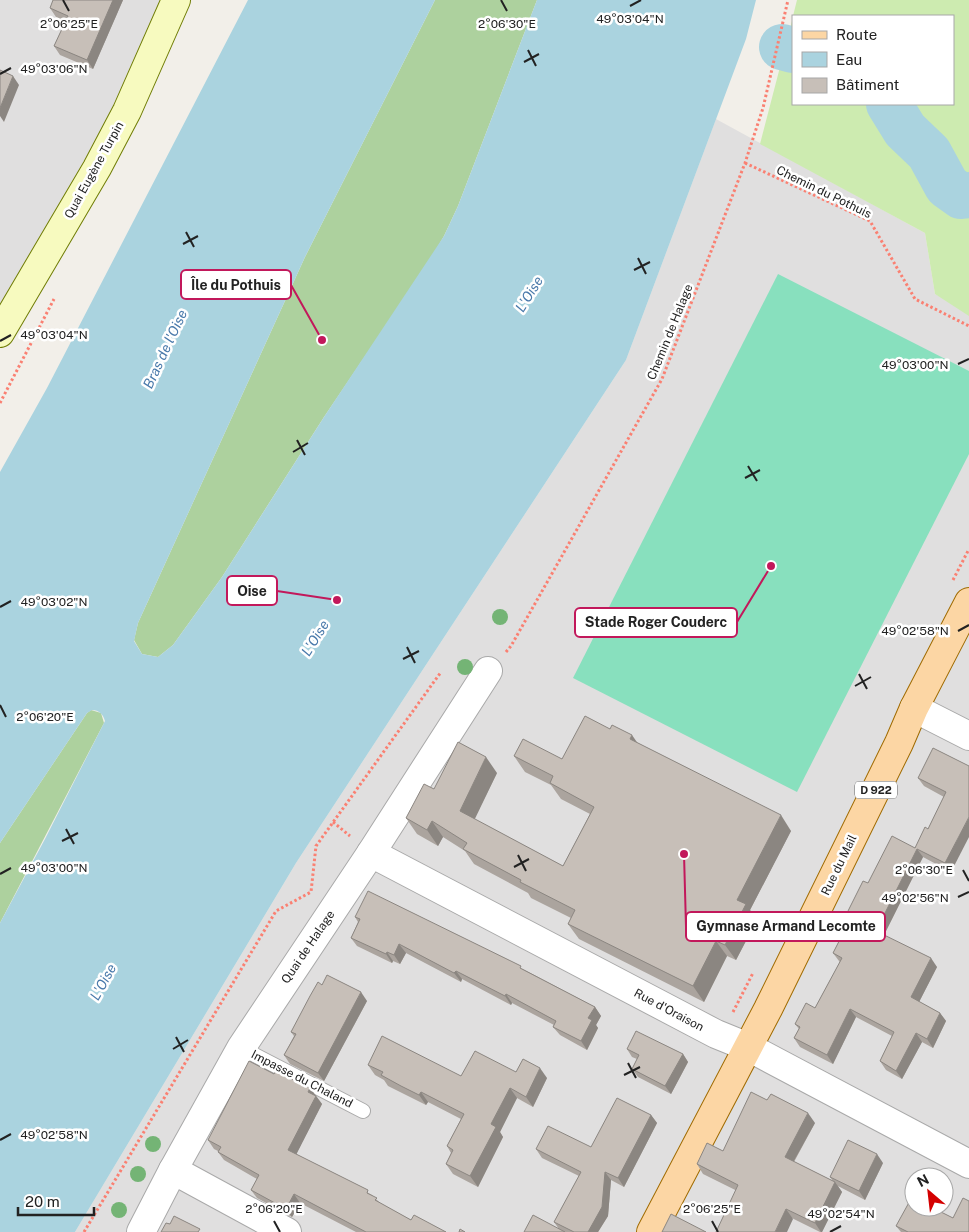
<svg xmlns="http://www.w3.org/2000/svg" width="969" height="1232" font-family="'Public Sans',sans-serif">
  <rect width="100%" height="100%" fill="#f2efe9"/>
  <!-- residential -->
  <g fill="#e0dfdf" fill-rule="evenodd">
    <path d="M0,0H165L119,108L0,314Z"/>
    <path d="M716,119L925,233L935,294L969,312V1232H75L296,863L626,360ZM914,1177H944V1207H914Z"/>
  </g>
  <!-- grass -->
  <path fill="#cdebb0" d="M797,0H969V316L935,294L925,233L760,144L793,17V104H953V16H793Z"/>
  <!-- forest -->
  <g fill="#add19e">
    <path d="M435,0H537L458,206L444,236L428,263L324,417L222,577L173,645L158,657L142,654L134,640L138,623L305,257Z"/>
    <path d="M91,710L101,713L104,723L0,923V843L87,713Z"/>
  </g>
  <!-- pitch -->
  <path fill="#88e0be" d="M778,274L969,371V454L797,792L573,678Z"/>
  <!-- water -->
  <path fill="#aad3df" d="M248,0H435L305,257L138,623L134,641L142,654L158,657L173,645L222,577L324,417L444,236L458,206L537,0H756L746,39L626,360L296,863L75,1232H0V923L45,839L105,721C103,714 99,710 92,710L87,713L0,843V472L47,388Z"/>
  <g fill="none" stroke-linecap="round" stroke-linejoin="round">
    <!-- river -->
    <g stroke="#aad3df" stroke-width="46">
      <path d="M782,47L793,50"/>
      <path d="M889,104L905,130L929,153L947,186L961,196L969,195"/>
    </g>
    <defs>
      <path id="lane" d="M241,1048L363,1111"/>
      <g id="street">
        <path d="M914,708L969,736"/>
        <path d="M371,853L695,1023L716,1034L748,1047L969,1164"/>
        <path d="M173,1170L287,1232"/>
        <path d="M141,1232L173,1170L241,1048L371,853L488,671"/>
      </g>
      <path id="secondary" d="M0,333L97,168L127,111L176,0"/>
      <path id="primary" d="M651,1232L768,1009L899,743L914,708L969,602"/>
    </defs>
    <!-- lane casing -->
    <use href="#lane" stroke="#a9a9a9" stroke-width="16"/>
    <!-- street casing -->
    <use href="#street" stroke="#a9a9a9" stroke-width="30"/>
    <!-- secondary casing -->
    <use href="#secondary" stroke="#707d05" stroke-width="30"/>
    <!-- primary casing -->
    <use href="#primary" stroke="#a06b00" stroke-width="30"/>
    <!-- path -->
    <g stroke="#fa8072" stroke-width="3" stroke-dasharray="2.5 2.5" stroke-linecap="butt">
      <path d="M745,163L870,221L915,299L969,326"/>
      <path d="M0,403L54,299"/>
      <path d="M953,580L969,549"/>
      <path d="M506,652L511,646L662,379L745,163L763,108L788,0"/>
      <path d="M333,822L350,836"/>
      <path d="M733,1012L753,973"/>
      <path d="M84,1232L276,911L311,892L316,846L441,672"/>
    </g>
    <!-- lane -->
    <use href="#lane" stroke="#fff" stroke-width="14"/>
    <!-- street -->
    <use href="#street" stroke="#fff" stroke-width="28"/>
    <!-- secondary -->
    <use href="#secondary" stroke="#f7fabf" stroke-width="28"/>
    <!-- primary -->
    <use href="#primary" stroke="#fcd6a4" stroke-width="28"/>
  </g>
  <!-- trees -->
  <g fill="#74b475">
    <circle cx="500" cy="617" r="8"/>
    <circle cx="465" cy="667" r="8"/>
    <circle cx="153" cy="1144" r="8"/>
    <circle cx="138" cy="1174" r="8"/>
    <circle cx="119" cy="1210" r="8"/>
  </g>
  <!-- wall -->
  <g fill="#aba49e">
    <path d="M123,0L93,69L60,55L54,46L66,21L56,17L50,8Z"/>
    <path d="M638,743L791,831L750,910L757,920L736,960L727,956L704,1002L579,939L568,924L571,918L531,898L528,893L474,864L465,851L443,837L438,846L417,834L406,818L434,789L497,773L474,819L563,866L590,814L561,799L551,785L525,772L514,756L562,759Z"/>
    <path d="M969,766L951,872L923,857L884,935L937,967L919,1002L940,1013L946,1021L933,1048L922,1042L902,1079L886,1070L880,1061L892,1036L856,1017L833,1064L800,1047L794,1038L799,1029L795,1024L815,1008L840,962L839,961L833,953L850,920L846,915L868,883L915,848L928,829L944,797L924,786L918,778Z"/>
    <path d="M355,917L523,969L595,1007L601,1016L596,1025L598,1028L587,1050L560,1035L553,1027L554,1025L512,1003L511,1005L462,979L461,982L406,953L400,964L393,961L392,963L357,946L351,938L358,922Z"/>
    <path d="M322,985L367,1001L324,1081L290,1064L284,1055L294,1036L291,1032Z"/>
    <path d="M627,1049L683,1054L688,1062L671,1094L638,1077L632,1069L637,1059L632,1057Z"/>
    <path d="M368,1065L461,1076L516,1072L547,1078L533,1107L517,1098L500,1132L503,1137L478,1187L453,1174L446,1164L451,1153L447,1146L461,1119L428,1102L426,1105L388,1086L384,1080L375,1075Z"/>
    <path d="M274,1074L310,1088L322,1104L296,1154L372,1195L381,1204L411,1220L446,1232H356L300,1203L292,1217L257,1198L251,1190L257,1179L224,1160L218,1152V1151L214,1149L208,1140Z"/>
    <path d="M651,1115L657,1123L624,1187L611,1180L608,1216L598,1232H524L559,1229L554,1222L579,1176L542,1158L536,1149L591,1147Z"/>
    <path d="M815,1123L794,1162L833,1181L830,1177L883,1163L865,1200L838,1186L842,1192L822,1232H820L703,1174L697,1164L723,1151Z"/>
    <path d="M953,1218L969,1232H901L896,1226Z"/>
  </g>
  <!-- shaded-wall -->
  <g fill="#8b8681">
    <path d="M113,0H123L93,69L87,60Z"/>
    <path d="M13,76L19,85L4,122L0,116V108Z"/>
    <path d="M632,735L643,751L630,739Z"/>
    <path d="M486,757L497,773L471,827L460,811Z"/>
    <path d="M781,815L791,831L750,910L757,920L736,960L725,945L737,900Z"/>
    <path d="M969,817V837L951,872L945,863Z"/>
    <path d="M432,821L443,837L438,846L427,830Z"/>
    <path d="M917,849L923,857L882,939L876,931Z"/>
    <path d="M716,941L727,956L704,1002L693,986Z"/>
    <path d="M399,944L406,953L400,964L394,955Z"/>
    <path d="M387,952L393,961L392,963L386,954Z"/>
    <path d="M931,958L937,967L917,1006L911,997Z"/>
    <path d="M456,971L462,979L461,982L454,973Z"/>
    <path d="M361,992L367,1001L324,1081L318,1073Z"/>
    <path d="M506,994L512,1003L511,1005L505,996Z"/>
    <path d="M595,1007L601,1016L596,1025L598,1028L587,1050L581,1041L588,1018Z"/>
    <path d="M850,1009L856,1017L833,1064L827,1055Z"/>
    <path d="M940,1013L946,1021L933,1048L927,1039Z"/>
    <path d="M916,1033L922,1042L902,1079L896,1071Z"/>
    <path d="M683,1054L688,1062L671,1094L665,1086Z"/>
    <path d="M540,1068L547,1078L533,1107L526,1097Z"/>
    <path d="M310,1088L322,1104L294,1159L288,1150Z"/>
    <path d="M510,1088L517,1098L500,1132L503,1137L478,1187L470,1176L491,1124Z"/>
    <path d="M421,1092L428,1102L426,1105L419,1095Z"/>
    <path d="M808,1113L815,1123L791,1166L785,1157Z"/>
    <path d="M651,1115L657,1123L624,1187L618,1178Z"/>
    <path d="M877,1154L883,1163L865,1200L859,1191Z"/>
    <path d="M605,1172L611,1180L608,1216L598,1232H588Z"/>
    <path d="M835,1182L842,1192L822,1232H821L815,1223Z"/>
    <path d="M294,1194L300,1203L292,1217L286,1209Z"/>
    <path d="M786,1209L793,1219L787,1232H775Z"/>
  </g>
  <!-- building -->
  <g fill="#c7bfb8" stroke="#8b8681">
    <path d="M53,0H113L87,60L54,46L68,16L50,8Z"/>
    <path d="M0,70L13,76L0,108Z"/>
    <path d="M585,716L610,729L612,725L632,735L630,739L781,815L737,900L746,904L725,945L716,941L693,986L568,924L575,910L520,882L521,880L463,849L467,843L432,821L427,830L406,818L424,784L434,789L458,742L486,757L460,811L563,866L594,807L550,783L553,776L514,756L523,739L562,759Z"/>
    <path d="M933,748L969,766V817L945,863L917,849L876,931L931,958L911,997L940,1013L927,1039L916,1033L896,1071L880,1061L894,1032L850,1009L827,1055L794,1038L800,1027L795,1024L806,1003L815,1008L842,958L833,953L851,918L846,915L863,881L868,883L892,836L915,848L925,827L928,829L946,792L918,778Z"/>
    <path d="M368,891L521,966L520,968L595,1007L588,1018L592,1020L581,1041L553,1027L556,1021L506,994L505,996L456,971L454,973L399,944L394,955L387,952L386,954L351,938L360,919L355,917Z"/>
    <path d="M327,975L361,992L318,1073L284,1055L296,1034L291,1032L310,996L318,982L322,985Z"/>
    <path d="M636,1031L683,1054L665,1086L632,1069L639,1055L627,1049Z"/>
    <path d="M382,1036L461,1076L475,1051L516,1072L523,1059L540,1068L526,1097L510,1088L491,1124L496,1127L470,1176L446,1164L453,1150L447,1146L464,1114L421,1092L419,1095L401,1086L381,1075L383,1072L368,1065Z"/>
    <path d="M249,1061L274,1074L276,1071L310,1088L308,1092L316,1096L288,1150L368,1190L367,1193L377,1198L375,1200L411,1220L414,1215L446,1232H366L294,1194L286,1209L251,1190L259,1175L218,1152L221,1147L208,1140Z"/>
    <path d="M751,1092L767,1100L771,1094L808,1113L785,1157L835,1182L815,1223L786,1209L775,1232H716L738,1185L697,1164L707,1143L723,1151Z"/>
    <path d="M617,1098L651,1115L618,1178L605,1172L602,1207L588,1232H574L554,1222L581,1172L536,1149L548,1126L591,1147Z"/>
    <path d="M848,1140L877,1154L859,1191L830,1177Z"/>
    <path d="M912,1197L914,1198V1207H931L953,1218L963,1198L969,1201V1232H908L896,1226Z"/>
    <path d="M671,1214L706,1232H662Z"/>
    <path d="M533,1215L565,1232H524Z"/>
    <path d="M174,1216L200,1229L198,1232H161L166,1223L170,1224Z"/>
    <path d="M460,1229L465,1232H459Z"/>
  </g>
  <!-- ticks -->
  <path fill="none" stroke="#222" stroke-width="2" d="M63,0L69,11M501,0L507,11M630,6L641,0M528,50L536,66M524,62L539,54M0,74L11,68M186,232L194,247M183,244L198,236M638,258L646,274M634,270L650,262M0,341L11,335M958,364L969,359M297,440L305,455M293,452L308,443M748,466L757,481M745,478L760,470M0,607L11,601M958,631L969,625M407,647L415,663M403,659L419,651M859,674L867,689M855,686L871,677M0,705L6,717M66,829L74,844M62,841L78,833M518,855L526,871M514,867L529,859M963,870L969,881M0,874L11,868M958,897L969,892M176,1037L184,1052M173,1049L188,1040M628,1063L636,1078M624,1075L640,1067M0,1140L11,1134M274,1221L280,1232M712,1221L718,1232M830,1232L841,1226"/>
  <g text-anchor="middle" stroke-width="5" stroke-linejoin="round" paint-order="stroke">
    <!-- shield labels -->
    <rect fill="#fff" stroke="#646464" stroke-width="1" x="855" y="781.5" width="42" height="17" rx="4"/>
    <g font-size="11" font-weight="bold" fill="#222">
      <text x="876" y="794">D 922</text>
    </g>
    <!-- street labels -->
    <g font-size="12" fill="#222" stroke="#fff">
      <text transform="translate(94 170) rotate(-61)" y="4">Quai Eugène Turpin</text>
      <text transform="translate(824 192) rotate(26)" y="4">Chemin du Pothuis</text>
      <text transform="translate(670 332) rotate(-68)" y="4">Chemin de Halage</text>
      <text transform="translate(839 865) rotate(-64)" y="4">Rue du Mail</text>
      <text transform="translate(308 947) rotate(-56)" y="4">Quai de Halage</text>
      <text transform="translate(669 1010) rotate(28)" y="4">Rue d'Oraison</text>
      <text transform="translate(302 1079) rotate(27)" y="4">Impasse du Chaland</text>
    </g>
    <!-- water labels -->
    <g font-size="14" font-style="italic" fill="#4a7aab" stroke="#fff">
      <text transform="translate(529 294) rotate(-58)" y="5">L'Oise</text>
      <text transform="translate(165 349) rotate(-65)" y="5">Bras de l'Oise</text>
      <text transform="translate(315 638) rotate(-58)" y="5">L'Oise</text>
      <text transform="translate(103 982) rotate(-61)" y="5">L'Oise</text>
    </g>
  </g>
  <g font-size="12" text-anchor="middle" fill="#222" stroke="#fff" stroke-width="5" stroke-linejoin="round" paint-order="stroke">
    <text x="630" y="23">49°03'04"N</text>
    <text x="69" y="28">2°06'25"E</text>
    <text x="507" y="28">2°06'30"E</text>
    <text x="54" y="73">49°03'06"N</text>
    <text x="54" y="339">49°03'04"N</text>
    <text x="915" y="369">49°03'00"N</text>
    <text x="54" y="606">49°03'02"N</text>
    <text x="915" y="635">49°02'58"N</text>
    <text x="45" y="721">2°06'20"E</text>
    <text x="54" y="872">49°03'00"N</text>
    <text x="924" y="874">2°06'30"E</text>
    <text x="915" y="902">49°02'56"N</text>
    <text x="54" y="1139">49°02'58"N</text>
    <text x="274" y="1213">2°06'20"E</text>
    <text x="712" y="1213">2°06'25"E</text>
    <text x="841" y="1218">49°02'54"N</text>
  </g>
  <!-- callouts -->
  <path fill="none" stroke="#c2185b" stroke-width="2" d="M322 340L291 285M337 600L277 591M771 566L737 622M684 854L686 927"/>
  <g fill="#c2185b" stroke="#fff" stroke-width="2">
    <circle cx="322" cy="340" r="5"/>
    <circle cx="337" cy="600" r="5"/>
    <circle cx="771" cy="566" r="5"/>
    <circle cx="684" cy="854" r="5"/>
  </g>
  <g fill="#fff" stroke="#c2185b" stroke-width="2">
    <rect x="181" y="270" width="110" height="29" rx="5"/>
    <rect x="227" y="576" width="50" height="29" rx="5"/>
    <rect x="575" y="608" width="162" height="29" rx="5"/>
    <rect x="686" y="912" width="199" height="29" rx="5"/>
  </g>
  <g font-size="14" text-anchor="middle" font-weight="bold" fill="#222">
    <text x="236" y="290">Île du Pothuis</text>
    <text x="252" y="596">Oise</text>
    <text x="656" y="627">Stade Roger Couderc</text>
    <text x="786" y="931">Gymnase Armand Lecomte</text>
  </g>
  <!-- legend -->
  <rect x="792" y="15" width="162" height="90" fill="#ffffff" stroke="#a7a7a7"/>
  <rect x="802" y="31" width="25" height="8" fill="#fcd6a4" stroke="#a7a7a7"/>
  <text x="836" y="40" font-size="15" fill="#222222">Route</text>
  <rect x="802" y="52" width="25" height="15" fill="#aad3df" stroke="#a7a7a7"/>
  <text x="836" y="65" font-size="15" fill="#222222">Eau</text>
  <rect x="802" y="78" width="25" height="15" fill="#c7bfb8" stroke="#a7a7a7"/>
  <text x="836" y="90" font-size="15" fill="#222222">Bâtiment</text>
  <!-- north arrow -->
  <g transform="translate(929 1192) rotate(332)"><circle r="24" fill="#ffffff" stroke="#a7a7a7"/>
  <path d="M0-4L9 19L0 12L-9 19Z" fill="#d40000"/>
  <text y="-8" font-size="14" font-weight="bold" text-anchor="middle" fill="#222222">N</text>
  </g>
  <!-- scale -->
  <path d="M18 1207v8h76v-8" fill="none" stroke="#222222" stroke-width="2.5"/>
  <text x="25" y="1207" font-size="15" fill="#222222" stroke="#ffffff" stroke-width="4" paint-order="stroke">20 m</text>
</svg>
